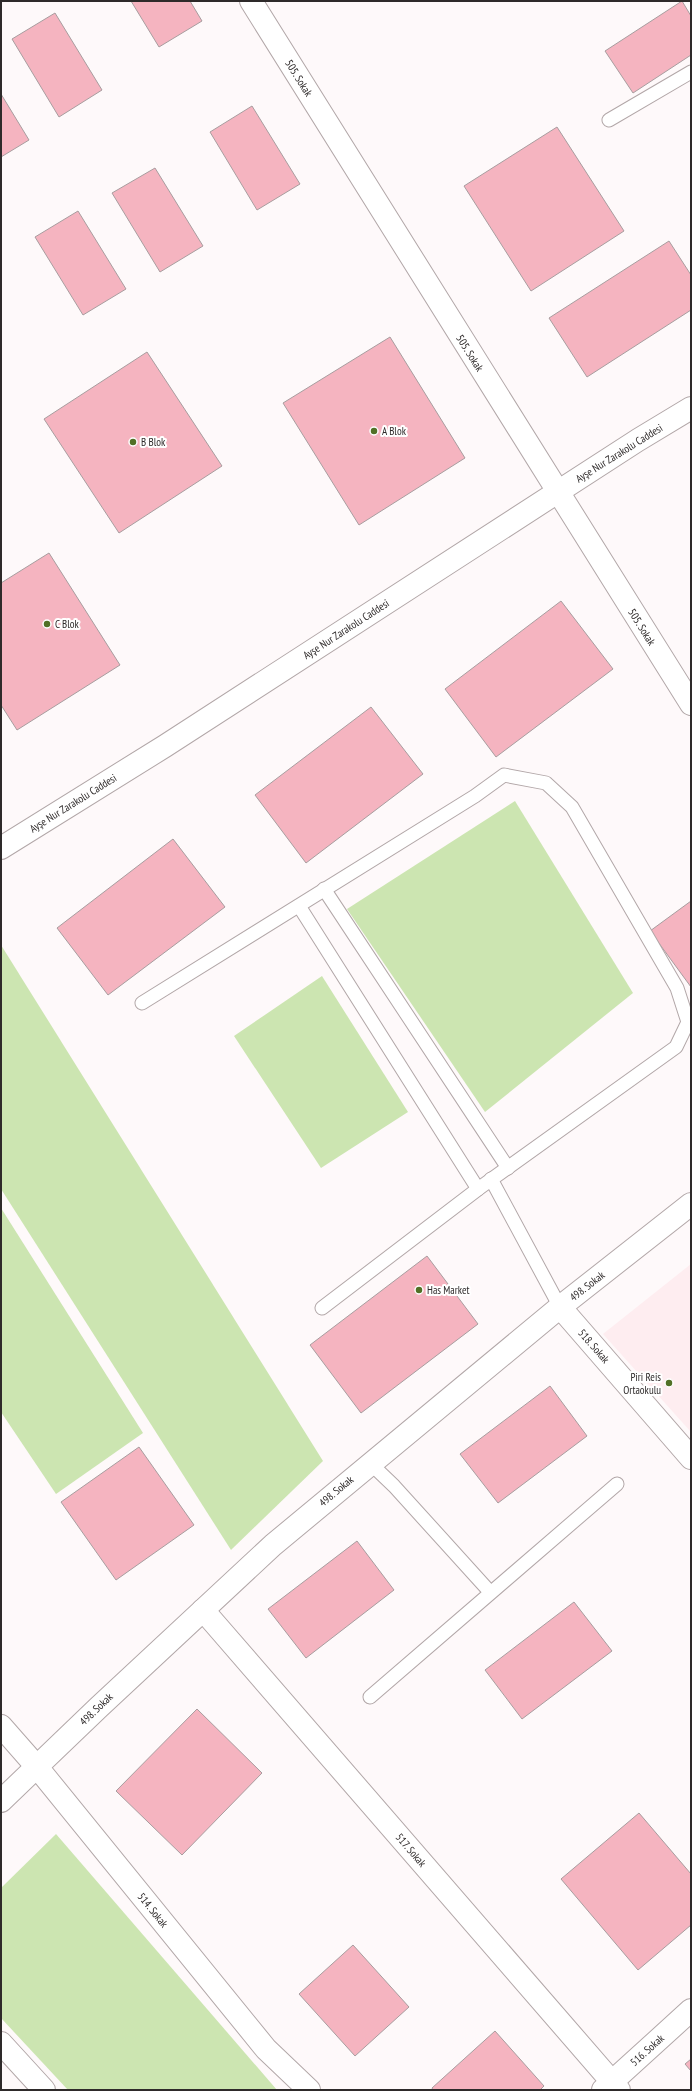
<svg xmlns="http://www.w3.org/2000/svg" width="692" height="2091" font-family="'PT Sans Narrow',sans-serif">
  <rect width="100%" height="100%" fill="#fef9fa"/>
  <!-- built -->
  <path fill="#feedf0" d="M691,1264V1432L603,1334Z"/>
  <!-- green -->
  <g fill="#cce5b1">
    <path d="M515,801L633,993L485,1112L347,909Z"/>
    <path d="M1,945L323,1461L231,1550L1,1189Z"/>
    <path d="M322,976L408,1112L321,1168L234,1036Z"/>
    <path d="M1,1208L143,1433L56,1494L1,1412Z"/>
    <path d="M56,1834L277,2090H68L1,2018V1888Z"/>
  </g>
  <!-- building -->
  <g fill="#f5b4c0" stroke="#a89d9f">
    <path d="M131,1H190L202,21L159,47Z"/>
    <path d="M682,1L691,16V55L633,93L605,51Z"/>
    <path d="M55,13L102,90L59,117L12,39Z"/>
    <path d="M1,94L29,140L1,157Z"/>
    <path d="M252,106L300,184L257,210L210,132Z"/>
    <path d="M557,127L624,231L531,291L464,186Z"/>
    <path d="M155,168L203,246L160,272L112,193Z"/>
    <path d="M78,211L126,289L83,315L35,237Z"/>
    <path d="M669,241L691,275V310L587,377L549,318Z"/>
    <path d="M390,337L465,458L359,525L283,403Z"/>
    <path d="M147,352L222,466L119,533L44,419Z"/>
    <path d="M49,553L120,665L17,730L1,705V583Z"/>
    <path d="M561,601L613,669L496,757L445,689Z"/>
    <path d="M371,707L423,774L306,863L255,795Z"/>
    <path d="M173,839L225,907L108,995L57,928Z"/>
    <path d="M691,901V987L650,931Z"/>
    <path d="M427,1256L478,1324L361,1413L310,1345Z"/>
    <path d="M550,1386L587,1436L498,1503L460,1454Z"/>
    <path d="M139,1447L194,1525L116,1580L61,1502Z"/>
    <path d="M357,1541L394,1590L306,1658L268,1609Z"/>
    <path d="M574,1602L612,1651L522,1719L485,1670Z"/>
    <path d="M197,1709L262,1773L182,1855L116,1791Z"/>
    <path d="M639,1813L691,1874V1925L638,1970L561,1879Z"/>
    <path d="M353,1945L409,2007L355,2056L299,1994Z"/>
    <path d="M495,2031L544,2086L540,2090H433L432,2088Z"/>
    <path d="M691,2059V2071L685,2064Z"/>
  </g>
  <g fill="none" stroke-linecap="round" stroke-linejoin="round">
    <defs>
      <g id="lane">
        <path d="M609,120L691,72"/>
        <path d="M324,889L508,1168"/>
        <path d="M299,906L478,1189"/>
        <path d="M142,1003L475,796L504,775L546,783L572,807L677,988L688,1022L676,1047L478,1189L322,1308"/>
        <path d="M491,1179L560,1307"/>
        <path d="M370,1463L394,1486L490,1592"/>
        <path d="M370,1697L617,1484"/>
      </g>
      <g id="street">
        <path d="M251,1L691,704"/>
        <path d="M560,1307L691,1458"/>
        <path d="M203,1610L619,2090"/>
        <path d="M1,1726L37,1767L266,2049L309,2090"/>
        <path d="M1,1801L99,1707L273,1545L560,1307L691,1204"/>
        <path d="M1,2043L44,2090"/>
        <path d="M603,2090L691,2010"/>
      </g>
      <path id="secondary" d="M1,848L165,746L638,440L691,408"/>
    </defs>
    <!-- lane casing -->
    <use href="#lane" stroke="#b2a7a8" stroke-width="15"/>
    <!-- street casing -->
    <use href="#street" stroke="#b2a7a8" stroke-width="24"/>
    <!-- secondary casing -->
    <use href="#secondary" stroke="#b2a7a8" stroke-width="24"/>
    <!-- lane -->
    <use href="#lane" stroke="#fff" stroke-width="13"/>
    <!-- street -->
    <use href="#street" stroke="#fff" stroke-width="22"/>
    <!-- secondary -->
    <use href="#secondary" stroke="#fff" stroke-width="22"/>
  </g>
  <!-- markers -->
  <g fill="#517026" stroke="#fff" stroke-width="1.5">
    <circle cx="374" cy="431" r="4"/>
    <circle cx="133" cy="442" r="4"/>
    <circle cx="47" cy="624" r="4"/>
    <circle cx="419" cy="1290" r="4"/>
    <circle cx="669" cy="1383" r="4"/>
  </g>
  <g text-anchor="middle" stroke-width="4" stroke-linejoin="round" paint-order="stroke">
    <!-- street labels -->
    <g font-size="11" fill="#2e2a2a" stroke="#fff">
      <text transform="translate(299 78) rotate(58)" y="4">505. Sokak</text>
      <text transform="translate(470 353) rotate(58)" y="4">505. Sokak</text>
      <text transform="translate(619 453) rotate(-32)" y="4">Ayşe Nur Zarakolu Caddesi</text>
      <text transform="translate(642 627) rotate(58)" y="4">505. Sokak</text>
      <text transform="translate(346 629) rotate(-33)" y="4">Ayşe Nur Zarakolu Caddesi</text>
      <text transform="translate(73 803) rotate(-32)" y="4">Ayşe Nur Zarakolu Caddesi</text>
      <text transform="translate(587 1286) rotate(-38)" y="4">498. Sokak</text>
      <text transform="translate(594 1346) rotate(49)" y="4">518. Sokak</text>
      <text transform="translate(336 1491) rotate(-40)" y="4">498. Sokak</text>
      <text transform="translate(96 1709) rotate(-44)" y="4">498. Sokak</text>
      <text transform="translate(411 1850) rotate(49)" y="4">517. Sokak</text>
      <text transform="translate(153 1910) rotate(51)" y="4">514. Sokak</text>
      <text transform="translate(647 2050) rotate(-42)" y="4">516. Sokak</text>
    </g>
    <!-- poi labels -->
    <g font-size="11" fill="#2e2a2a" stroke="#fff" text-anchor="start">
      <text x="382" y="435">A Blok</text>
      <text x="141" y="446">B Blok</text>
      <text x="55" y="628">C Blok</text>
      <text x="427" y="1294">Has Market</text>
      <text x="661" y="1381" text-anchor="end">Piri Reis<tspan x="661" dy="13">Ortaokulu</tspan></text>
    </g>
  </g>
  <!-- border -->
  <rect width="692" height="2091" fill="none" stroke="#2e2a2a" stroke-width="4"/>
</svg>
